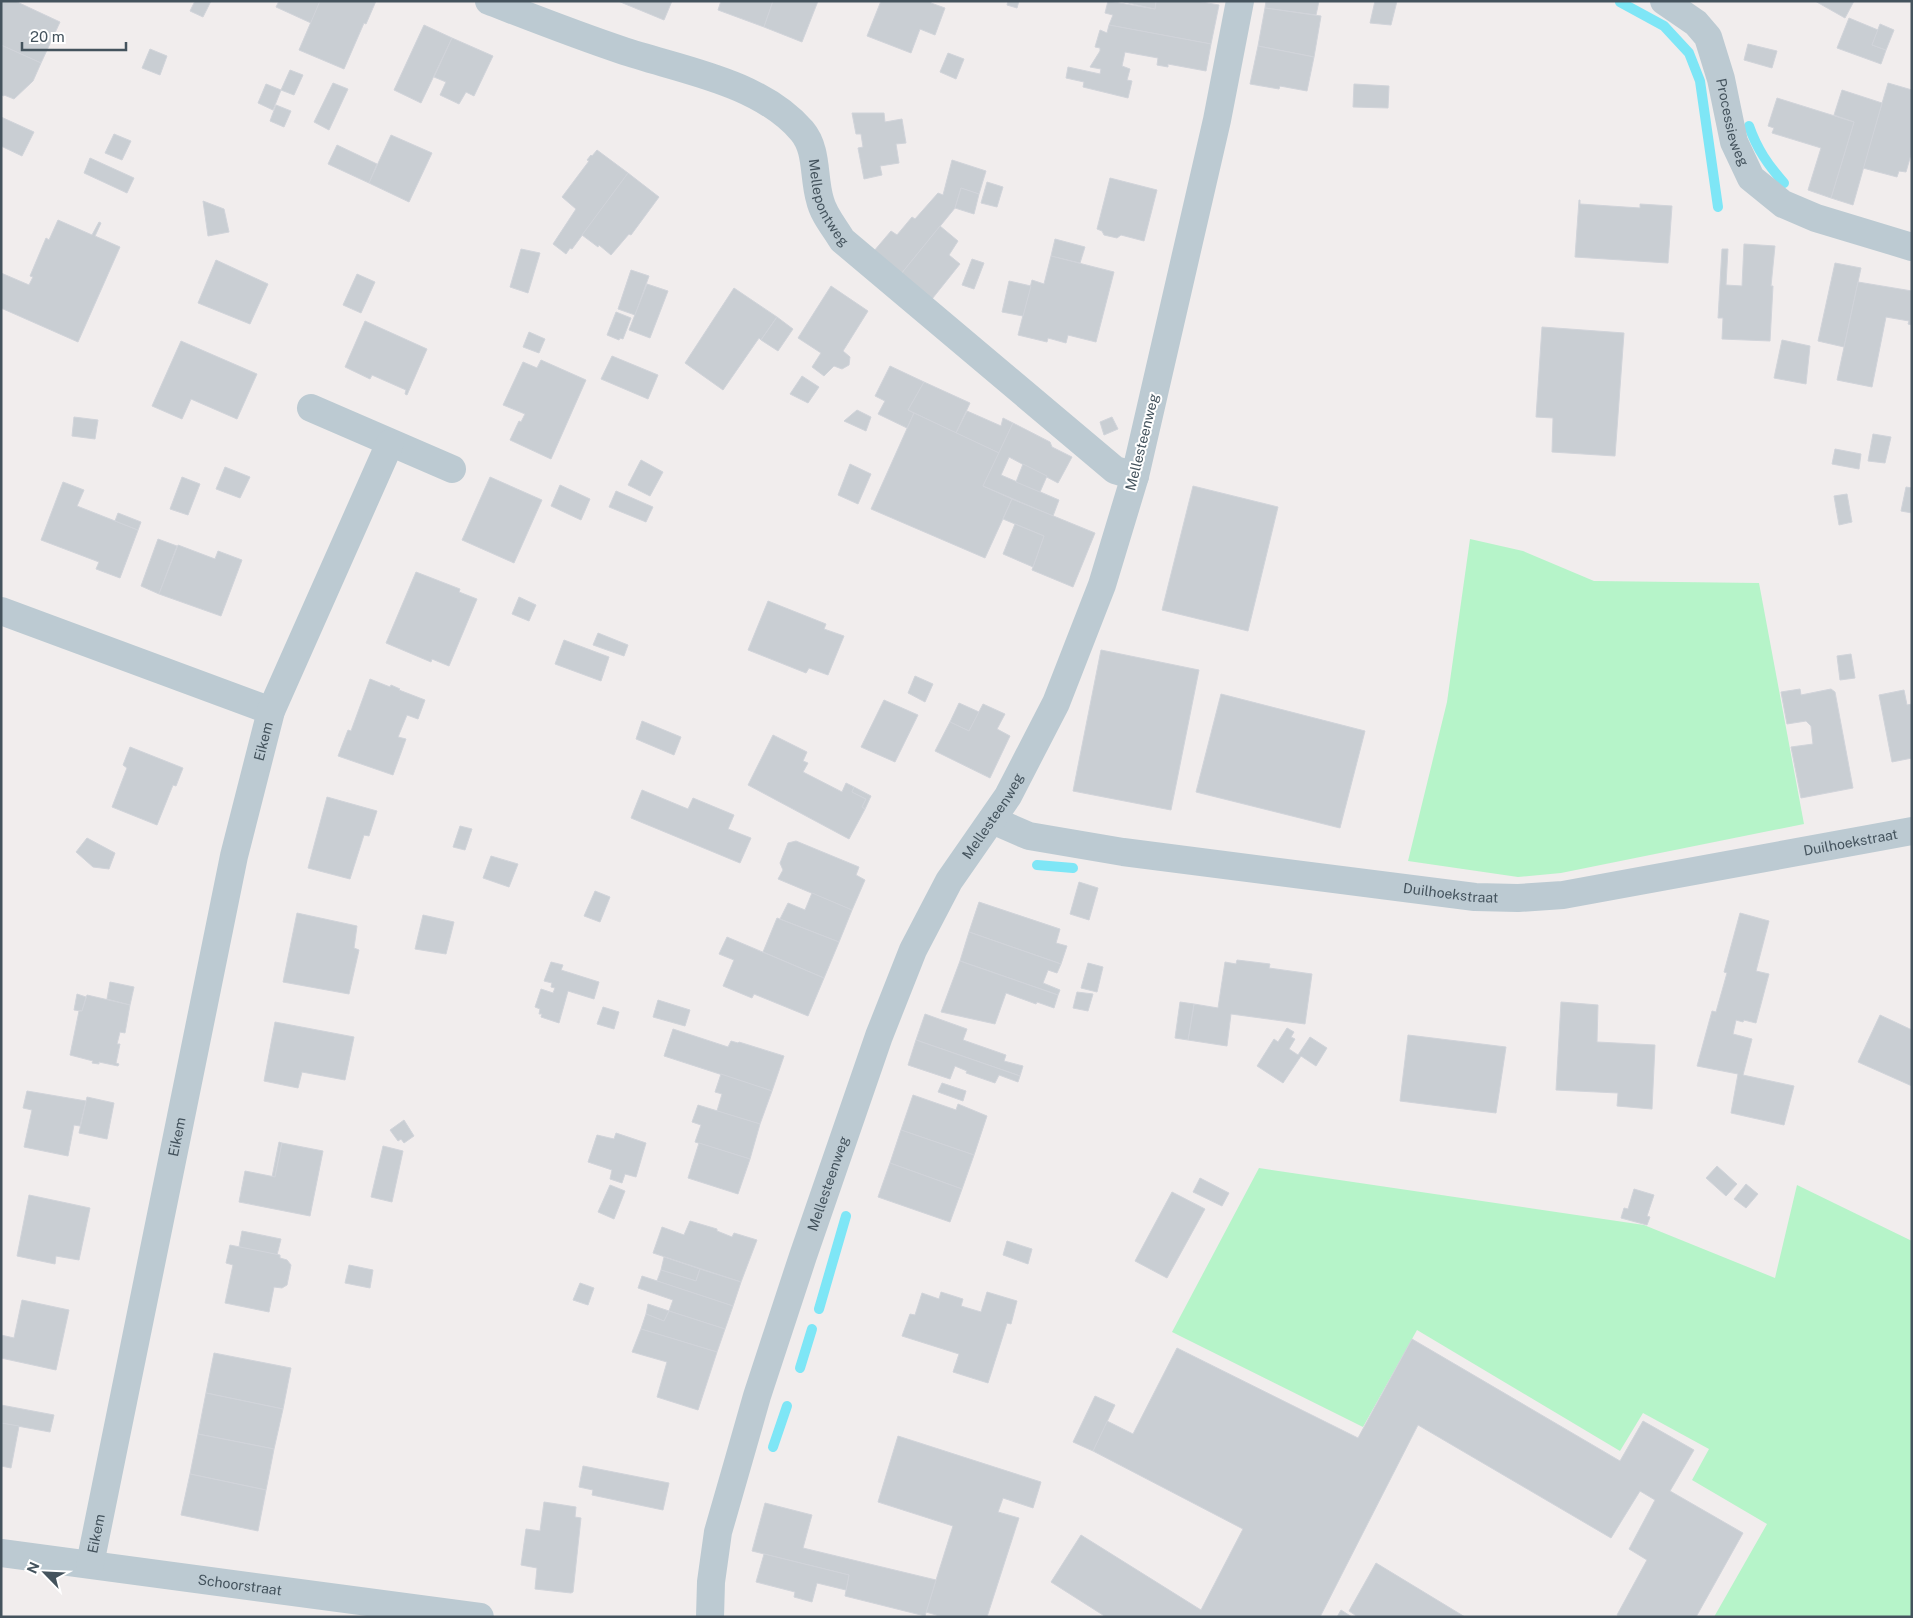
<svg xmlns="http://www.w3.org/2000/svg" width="1913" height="1618" font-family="'Public Sans',sans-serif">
  <rect width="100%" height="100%" fill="#f1eded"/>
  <!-- green -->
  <g fill="#b6f4c9">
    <path d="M1470,539L1523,551L1594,581L1759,583L1804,824L1561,873L1518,877L1408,861L1447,702Z"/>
    <path d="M1259,1168L1644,1225L1775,1278L1797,1185L1912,1241V1617H1714L1767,1524L1692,1480L1709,1449L1643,1413L1620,1451L1417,1330L1363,1427L1172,1332Z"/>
  </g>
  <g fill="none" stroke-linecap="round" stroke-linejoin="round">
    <!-- stream -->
    <g stroke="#7ee6f6" stroke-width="10">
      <path d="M1620,2L1664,26L1689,53L1700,81L1718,207"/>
      <path d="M1749,126C1757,149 1768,165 1784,183"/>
      <path d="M1037,865L1073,868"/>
      <path d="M819,1309L846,1216"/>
      <path d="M800,1368L812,1329"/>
      <path d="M773,1447L787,1406"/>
    </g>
  </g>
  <!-- building -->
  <g fill="#c9ced3" stroke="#d1d4da">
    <path d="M1,1H15L60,22L41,63L1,45Z"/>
    <path d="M195,1H211L203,17L190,11Z"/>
    <path d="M279,1H320L311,23L276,7Z"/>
    <path d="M320,1H376L366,24L364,23L344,69L299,50Z"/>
    <path d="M618,1H672L664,20Z"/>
    <path d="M721,1H773L764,27L718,10Z"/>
    <path d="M773,1H818L802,42L764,27Z"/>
    <path d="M881,1H931V3L945,8L935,35L920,29L911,53L867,36Z"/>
    <path d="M1008,1H1019L1017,8L1007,5Z"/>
    <path d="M1108,1L1155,9L1156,1H1196L1219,5L1211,44L1109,25L1113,15L1105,13Z"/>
    <path d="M1119,1H1156L1155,9Z"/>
    <path d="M1266,1H1319L1316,15L1265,8Z"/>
    <path d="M1375,1H1397L1391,25L1370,23Z"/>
    <path d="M1815,1H1854L1845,18Z"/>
    <path d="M1265,8L1321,16L1314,57L1258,46Z"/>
    <path d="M1849,18L1878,30L1872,45L1886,50L1881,64L1837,48Z"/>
    <path d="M1880,24L1894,30L1886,50L1872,45Z"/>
    <path d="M424,25L452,38L421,103L394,90Z"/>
    <path d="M1109,25L1211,44L1206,71L1168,64V67L1157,65L1158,58L1125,52L1122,66L1130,69L1127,80L1132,81L1128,98L1083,87L1084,82L1066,78L1068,67L1100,74L1101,69L1090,67L1100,51V48L1095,47L1100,30L1107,33Z"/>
    <path d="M452,38L493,56L474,96L466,92L459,104L440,95L446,82L434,77Z"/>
    <path d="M1748,44L1777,51L1772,68L1744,60Z"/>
    <path d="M1,45L41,63L33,81L14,99L4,95V96L1,95Z"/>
    <path d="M1258,46L1314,57L1307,91L1280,86L1279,89L1250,84Z"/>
    <path d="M150,49L167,56L160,75L142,68Z"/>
    <path d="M948,53L964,59L956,79L940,72Z"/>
    <path d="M290,70L303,75L294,95L281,90Z"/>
    <path d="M333,83L348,89L329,130L314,122Z"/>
    <path d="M1888,83L1912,90V151L1906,172L1899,171L1897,177L1863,168Z"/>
    <path d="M266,84L281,90L273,110L258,103Z"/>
    <path d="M1354,84L1389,86L1388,108L1353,107Z"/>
    <path d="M1842,90L1882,103L1853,205L1831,198L1854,122L1834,115Z"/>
    <path d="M1777,98L1854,122L1831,198L1808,190L1821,148L1772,133L1774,128L1768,126Z"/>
    <path d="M276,105L291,111L284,127L270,121Z"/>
    <path d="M852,113H884L885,122L902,119L906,143L896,144L899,163L880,166L882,175L864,179L858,148L863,147L861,134H856Z"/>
    <path d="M1,117L34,132L22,156L1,146Z"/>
    <path d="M114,134L131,141L122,160L105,153Z"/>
    <path d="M391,135L432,153L409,202L369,183Z"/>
    <path d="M337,145L377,164L369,183L328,164Z"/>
    <path d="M597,150L628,173L572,249L570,248L566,254L553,244L576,209L562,197L589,161L587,160L591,155L592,156Z"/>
    <path d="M90,158L134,178L127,193L84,173Z"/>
    <path d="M952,160L986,171L979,194L961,188L955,208L901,274L874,251L891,231L897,235L912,217L915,219L938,193L943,195Z"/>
    <path d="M628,173L659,197L631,235L629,234L611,255L599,245L598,247L582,235Z"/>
    <path d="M1110,178L1157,190L1144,241L1121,235L1117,238L1104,235L1102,231L1097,229Z"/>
    <path d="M987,182L1003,187L997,207L981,203Z"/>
    <path d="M961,188L979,194L974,214L955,208Z"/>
    <path d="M1579,200H1580V204L1640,208V204L1672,206L1668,263L1575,257Z"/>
    <path d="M203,201L224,209L229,232L208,236Z"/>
    <path d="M58,220L92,235L99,222L101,223L95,236L120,247L78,342L1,308V273L29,285L33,277L30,276L46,238L49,240Z"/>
    <path d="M940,226L958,241L949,255L960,264L932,299L901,274Z"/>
    <path d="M1055,239L1085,247L1080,263L1051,256Z"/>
    <path d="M1744,244L1775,246L1771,286H1773L1770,341L1722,339L1723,318H1718L1722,249H1728L1726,285L1742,286Z"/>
    <path d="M521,249L540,253L528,293L510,287Z"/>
    <path d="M1051,256L1114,272L1096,342L1068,335L1066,343L1048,338L1047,342L1018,335L1032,280L1044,284Z"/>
    <path d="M972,259L984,263L974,289L962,285Z"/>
    <path d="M216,260L268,284L250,324L198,303Z"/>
    <path d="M1835,263L1861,268L1844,347L1818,341Z"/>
    <path d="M631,270L649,276L635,315L618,309Z"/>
    <path d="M357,274L375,282L361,313L343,305Z"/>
    <path d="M1009,281L1031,286L1023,316L1002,312Z"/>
    <path d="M1858,282L1912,291V325L1908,324L1909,321L1886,317L1872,387L1837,380Z"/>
    <path d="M647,284L668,291L650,338L629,330Z"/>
    <path d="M831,286L868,311L843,351L850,357L849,365L842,369L834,366L824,376L812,367L821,353L798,338Z"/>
    <path d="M734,288L777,317L761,340L759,338L723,390L685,363Z"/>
    <path d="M616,312L631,318L623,339L620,338L619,340L607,335Z"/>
    <path d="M777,317L793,329L778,351L761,340Z"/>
    <path d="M365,321L427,349L407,395L405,394L406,390L372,375L370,379L345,367Z"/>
    <path d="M1542,327L1624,333L1615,456L1552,452L1553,418L1536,417Z"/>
    <path d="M529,332L545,339L539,353L523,347Z"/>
    <path d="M1782,340L1810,346L1806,384L1774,378Z"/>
    <path d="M181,341L257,374L237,419L191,399L182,419L152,406Z"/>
    <path d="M612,356L658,375L648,399L601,379Z"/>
    <path d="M541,360L586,380L551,459L510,440L519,421L521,422L525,414L503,405L523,362L537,368Z"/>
    <path d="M890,366L924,382L908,410L914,413L907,428L878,414L885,401L875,396Z"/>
    <path d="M802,376L819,387L808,403L790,394Z"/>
    <path d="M924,382L970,403L956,433L908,410Z"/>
    <path d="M857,410L871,417L866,431L844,421Z"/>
    <path d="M967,411L1001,426L1003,418L1013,423L999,453L956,433Z"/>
    <path d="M914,413L999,453L983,486L1012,499L985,558L871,509Z"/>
    <path d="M74,417L98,420L95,439L72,436Z"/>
    <path d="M1112,417L1118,429L1104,435L1100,422Z"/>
    <path d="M1013,423L1050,442L1052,447L1072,457L1058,483L1009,457L1001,475L1059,500L1053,516L983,486Z"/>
    <path d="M1873,434L1891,437L1885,463L1868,461Z"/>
    <path d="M1835,449L1861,454L1859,469L1832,464Z"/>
    <path d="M641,460L663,472L650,496L628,485Z"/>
    <path d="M850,464L871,474L858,504L838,495Z"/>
    <path d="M1023,464L1047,476L1040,492L1016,482Z"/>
    <path d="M225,467L250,477L240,498L216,489Z"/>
    <path d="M182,477L200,484L188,515L170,509Z"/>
    <path d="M490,477L542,500L514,563L462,540Z"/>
    <path d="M63,482L84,490L77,506L138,530L120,578L96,569L99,562L41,540Z"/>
    <path d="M560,485L590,499L581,520L551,506Z"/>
    <path d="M1193,486L1278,507L1248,631L1162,610Z"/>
    <path d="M1906,487L1912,488V513L1901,511Z"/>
    <path d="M616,491L653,507L646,522L609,507Z"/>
    <path d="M1847,494L1852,522L1839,525L1834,496Z"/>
    <path d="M1012,499L1095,533L1073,587L1032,570L1044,536L1003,519Z"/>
    <path d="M118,513L141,522L138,530L115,521Z"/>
    <path d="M1015,524L1044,536L1033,567L1003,554Z"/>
    <path d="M158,539L177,546L159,594L141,586Z"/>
    <path d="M178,545L215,559L218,551L242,560L221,616L159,594Z"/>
    <path d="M416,572L460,589L459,592L477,599L449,666L432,659L431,662L386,643Z"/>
    <path d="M519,597L536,605L529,621L512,614Z"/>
    <path d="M768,601L826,624L824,629L844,636L828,675L809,668L806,673L748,650Z"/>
    <path d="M598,633L628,645L624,656L593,645Z"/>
    <path d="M564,640L609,657L601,681L555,664Z"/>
    <path d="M1101,650L1199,670L1171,810L1073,791Z"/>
    <path d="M1851,654L1855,678L1840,680L1837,656Z"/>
    <path d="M915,676L933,684L925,702L908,693Z"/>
    <path d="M370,679L390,687L391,685L400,689L399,690L425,700L418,719L407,715L398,737L406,739L393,775L338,756L348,730L351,731Z"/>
    <path d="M1800,689L1801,695L1831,689L1835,692L1853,788L1801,798L1791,747L1813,744L1811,726L1806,721L1787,724L1781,692Z"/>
    <path d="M1904,690L1907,705L1912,704V758L1892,762L1879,695Z"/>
    <path d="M1221,694L1365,731L1340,828L1196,792Z"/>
    <path d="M884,700L918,715L895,762L861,747Z"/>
    <path d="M959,703L979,712L969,731L950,722Z"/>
    <path d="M983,704L1005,714L997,729L1010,736L990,778L935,751L950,722L969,731Z"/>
    <path d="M642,721L681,737L674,755L636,739Z"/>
    <path d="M773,735L807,752L803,761L808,763L803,772L842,792L846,783L854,787L852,792L866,799L862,807L865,809L849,839L748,785Z"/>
    <path d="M130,747L183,768L176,786L173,785L157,825L112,807L127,768L123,765Z"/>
    <path d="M854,787L871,796L865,809L862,807L866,799L852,792Z"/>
    <path d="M642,790L688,809L693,798L734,815L728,829L751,838L740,863L631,818Z"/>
    <path d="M327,797L377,811L369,836L364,835L350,879L308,868Z"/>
    <path d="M460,826L472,829L465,850L453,847Z"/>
    <path d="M87,838L115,853L109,869L93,867L76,852Z"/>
    <path d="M796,841L859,867L856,875L865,880L852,910L778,879L783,870L780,863L788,843Z"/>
    <path d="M491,856L518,864L509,887L483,878Z"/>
    <path d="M1079,882L1098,888L1089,920L1070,914Z"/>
    <path d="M595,891L610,897L600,922L584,916Z"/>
    <path d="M812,893L852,910L839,942L780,919L788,903L805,910Z"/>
    <path d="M979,902L1060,929L1056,943L1067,946L1061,964L969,932Z"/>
    <path d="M297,913L357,926L354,948L359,950L349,994L283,982Z"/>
    <path d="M1740,913L1769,921L1756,971L1769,974L1756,1023L1744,1020L1743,1022L1736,1020L1733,1034L1752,1039L1743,1075L1794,1086L1784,1125L1731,1113L1738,1074L1697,1066L1712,1011L1716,1012L1727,973L1724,972Z"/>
    <path d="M423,915L454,922L446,954L415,949Z"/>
    <path d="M777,918L839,942L824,978L763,952Z"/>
    <path d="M969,932L1061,964L1057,973L1048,970L1043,983L1060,990L1058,995L960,961Z"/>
    <path d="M727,937L824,978L808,1016L754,994L752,998L723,986L734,960L719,954Z"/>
    <path d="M1237,960L1270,964L1269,968L1312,974L1305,1024L1231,1014L1227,1046L1188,1040L1194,1004L1218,1008L1225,962L1236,964Z"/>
    <path d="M960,961L1058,995L1054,1008L1037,1002L1036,1004L1006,993L995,1024L941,1012Z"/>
    <path d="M551,962L563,965L561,970L599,982L594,999L568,991L559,1023L541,1017L542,1014H539L540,1009L535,1007L541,989L553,993L555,988L551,987L552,983L544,981Z"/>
    <path d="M1088,963L1103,967L1097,992L1081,988Z"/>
    <path d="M110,982L134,987L130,1005L107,999Z"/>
    <path d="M1077,992L1093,994L1088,1011L1073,1008Z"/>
    <path d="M77,994L86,997L82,1011L74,1010Z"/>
    <path d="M87,995L130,1005L125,1033L120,1032L117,1044H120L116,1063L119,1064L118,1066L99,1062V1064L92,1063L93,1061L70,1055L79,1011H82Z"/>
    <path d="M658,1000L690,1010L685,1026L653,1017Z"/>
    <path d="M1180,1002L1194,1004L1188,1040L1175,1038Z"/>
    <path d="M1561,1002L1598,1005L1597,1042L1655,1045L1652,1109L1617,1106L1618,1093L1556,1090Z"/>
    <path d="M603,1007L619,1012L614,1029L597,1024Z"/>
    <path d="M925,1014L967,1029L963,1040L1006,1055L1004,1061L1023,1066L1020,1076L916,1040Z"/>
    <path d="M1880,1015L1912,1030V1086L1858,1062Z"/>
    <path d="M275,1022L354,1037L345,1080L302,1072L298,1088L264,1081Z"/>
    <path d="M1287,1028L1294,1032L1291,1037L1295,1039L1289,1049L1298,1055L1310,1037L1327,1048L1316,1066L1301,1056L1283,1083L1257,1066L1274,1039L1278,1042Z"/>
    <path d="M673,1029L728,1047L731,1041L738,1043L739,1042L784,1056L772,1091L664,1056Z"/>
    <path d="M1408,1035L1506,1047L1496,1113L1400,1101Z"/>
    <path d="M916,1040L1020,1076L1018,1082L999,1075L995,1083L966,1073L967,1071L955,1066L950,1079L908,1065Z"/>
    <path d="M721,1074L772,1091L760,1124L717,1111L722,1094L715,1092Z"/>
    <path d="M942,1083L966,1091L963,1101L938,1092Z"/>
    <path d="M27,1091L86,1101L80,1126L74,1125L68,1156L24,1147L32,1110L23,1108Z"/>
    <path d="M913,1095L956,1110L958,1104L987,1116L974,1155L901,1130Z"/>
    <path d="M87,1097L114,1103L107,1139L79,1133Z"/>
    <path d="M698,1105L760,1124L750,1159L695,1142L701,1125L692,1122Z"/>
    <path d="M404,1120L414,1136L404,1143L401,1139L398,1141L390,1130Z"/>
    <path d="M901,1130L974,1155L962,1189L890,1163Z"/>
    <path d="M616,1133L646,1143L636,1177L625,1174L622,1183L610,1179L612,1170L588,1162L597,1135L614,1139Z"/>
    <path d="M279,1142L282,1143L275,1177H272Z"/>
    <path d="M282,1143L323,1151L310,1216L239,1202L245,1171L275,1177Z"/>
    <path d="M699,1143L750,1159L738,1194L688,1178Z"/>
    <path d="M383,1146L403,1151L392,1202L371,1197Z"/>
    <path d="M890,1163L962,1189L950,1222L878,1197Z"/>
    <path d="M1717,1166L1737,1184L1726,1196L1706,1178Z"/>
    <path d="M1200,1178L1229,1193L1222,1206L1193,1192Z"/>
    <path d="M1746,1184L1758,1194L1746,1208L1734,1199Z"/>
    <path d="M610,1185L625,1191L614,1219L598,1212Z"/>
    <path d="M1634,1189L1654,1195L1647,1216L1650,1217L1647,1225L1621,1218L1624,1208L1628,1209Z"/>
    <path d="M1172,1192L1205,1209L1167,1278L1135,1261Z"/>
    <path d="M29,1195L90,1208L79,1260L56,1256L55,1264L17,1256Z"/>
    <path d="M690,1221L717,1229V1231L732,1237L734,1233L757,1240L741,1282L653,1253L662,1227L684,1235Z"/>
    <path d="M242,1231L281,1239L277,1255L239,1247Z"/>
    <path d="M1007,1241L1032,1249L1028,1264L1003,1255Z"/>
    <path d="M230,1245L280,1255V1258L287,1260L291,1265L287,1285L282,1288L274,1287L269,1312L225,1303L233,1265L226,1263Z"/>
    <path d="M664,1257L700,1269L696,1281L661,1270Z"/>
    <path d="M349,1265L373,1270L370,1288L345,1283Z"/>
    <path d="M700,1269L741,1282L733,1306L657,1281L661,1270L696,1281Z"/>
    <path d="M642,1276L733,1306L725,1329L669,1311L673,1300L638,1288Z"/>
    <path d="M580,1283L594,1288L588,1305L573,1300Z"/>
    <path d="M941,1292L963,1299L961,1306L981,1312L987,1292L1017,1301L1011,1324L1007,1323L988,1383L953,1372L959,1354L902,1336L910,1314L915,1315L922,1293L939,1299Z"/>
    <path d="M22,1300L69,1310L56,1370L1,1358V1335L14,1338Z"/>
    <path d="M648,1304L669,1311L664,1321L646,1314Z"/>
    <path d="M669,1311L725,1329L717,1352L641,1329L646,1314L664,1321Z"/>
    <path d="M641,1329L717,1352L698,1410L657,1397L667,1362L632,1352Z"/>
    <path d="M1412,1339L1620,1461L1643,1421L1694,1450L1670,1491L1743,1533L1696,1617H1621L1617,1615L1647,1560L1629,1549L1655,1500L1640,1491L1611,1538L1418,1425L1320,1617H1106L1051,1582L1081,1535L1201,1610L1243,1529L1093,1451L1107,1421L1133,1434L1177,1348L1358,1438Z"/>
    <path d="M214,1353L291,1368L283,1409L206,1393Z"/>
    <path d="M206,1393L283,1409L274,1449L198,1434Z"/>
    <path d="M1095,1396L1115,1405L1093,1451L1073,1442Z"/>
    <path d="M1,1405L54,1415L50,1432L1,1423Z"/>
    <path d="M1,1423L19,1426L11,1468L1,1466Z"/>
    <path d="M198,1434L274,1449L266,1490L190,1474Z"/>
    <path d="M898,1436L1041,1482L1033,1508L1003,1498L998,1512L1019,1518L987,1617H943L926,1612L953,1526L878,1502Z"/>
    <path d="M583,1466L669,1483L663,1510L592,1495L593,1490L579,1487Z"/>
    <path d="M190,1474L266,1490L258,1531L181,1515Z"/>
    <path d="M544,1502L576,1507L575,1517L581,1518L573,1592L571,1593L535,1589L537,1568L521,1565L526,1529L540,1531Z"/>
    <path d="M765,1503L812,1515L803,1548L936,1580L925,1616L845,1596L849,1575L752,1551Z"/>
    <path d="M764,1554L849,1575L846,1590L817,1583L812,1602L794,1597L795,1592L756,1582Z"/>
    <path d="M1376,1563L1465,1617H1358L1349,1611Z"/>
    <path d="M1341,1610L1352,1617H1337Z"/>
  </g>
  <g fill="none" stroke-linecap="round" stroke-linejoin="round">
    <!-- minor -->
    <g stroke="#bccad2" stroke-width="28">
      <path id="s1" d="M489,1C533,18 576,35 621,50C680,70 759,81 802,131C818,150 813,177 820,200C823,214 835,228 842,240L1115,470L1135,476L1217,120L1240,1"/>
      <path id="s2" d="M1664,1L1696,23L1708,37L1721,79L1734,142L1751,178L1783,204L1816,218L1912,247"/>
      <path d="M311,408L452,469"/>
      <path d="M1,611L271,711"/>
      <path id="s3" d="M992,820L1029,836L1123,852L1475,897L1518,898L1563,895L1912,831"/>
      <path id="s4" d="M1,1553L480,1617"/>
      <path id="s5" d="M90,1564L234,856L271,711L390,443"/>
    </g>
    <!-- tertiary -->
    <path stroke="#bccad2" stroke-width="28" id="s6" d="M710,1617L711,1582L718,1532L737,1466L757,1396L803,1256L879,1036L913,950L949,881L1008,796L1056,703L1102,585L1135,476"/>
  </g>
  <g text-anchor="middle" stroke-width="4" stroke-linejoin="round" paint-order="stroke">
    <!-- street labels -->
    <g font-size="14" fill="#44535d" stroke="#fff">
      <text dy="5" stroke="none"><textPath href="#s2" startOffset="146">Processieweg</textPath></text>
      <text dy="5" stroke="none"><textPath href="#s1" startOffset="419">Mellepontweg</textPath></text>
      <text transform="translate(1142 442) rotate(-76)" y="5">Mellesteenweg</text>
      <text dy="5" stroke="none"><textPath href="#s5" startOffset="841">Eikem</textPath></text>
      <text dy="5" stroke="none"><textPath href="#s6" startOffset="856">Mellesteenweg</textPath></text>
      <text dy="5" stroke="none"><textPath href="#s3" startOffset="871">Duilhoekstraat</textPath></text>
      <text dy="5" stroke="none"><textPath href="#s3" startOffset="466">Duilhoekstraat</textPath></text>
      <text dy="5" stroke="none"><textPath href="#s5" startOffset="436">Eikem</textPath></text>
      <text dy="5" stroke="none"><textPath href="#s6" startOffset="451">Mellesteenweg</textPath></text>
      <text dy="5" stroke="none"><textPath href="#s5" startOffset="31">Eikem</textPath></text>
      <text dy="5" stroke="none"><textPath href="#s4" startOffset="241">Schoorstraat</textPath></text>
    </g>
  </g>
  <!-- border -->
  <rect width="1913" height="1618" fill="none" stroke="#44535d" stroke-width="5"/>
  <!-- north arrow -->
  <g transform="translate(45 1573) rotate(294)" stroke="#ffffff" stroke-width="4" paint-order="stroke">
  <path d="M0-4L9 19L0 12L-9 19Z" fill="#44535d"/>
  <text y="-8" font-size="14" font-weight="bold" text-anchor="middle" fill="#44535d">N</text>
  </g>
  <!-- scale -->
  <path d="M22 42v8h104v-8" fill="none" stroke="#44535d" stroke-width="2.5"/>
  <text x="30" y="42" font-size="15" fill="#44535d" stroke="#ffffff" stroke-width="4" paint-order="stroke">20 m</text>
</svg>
